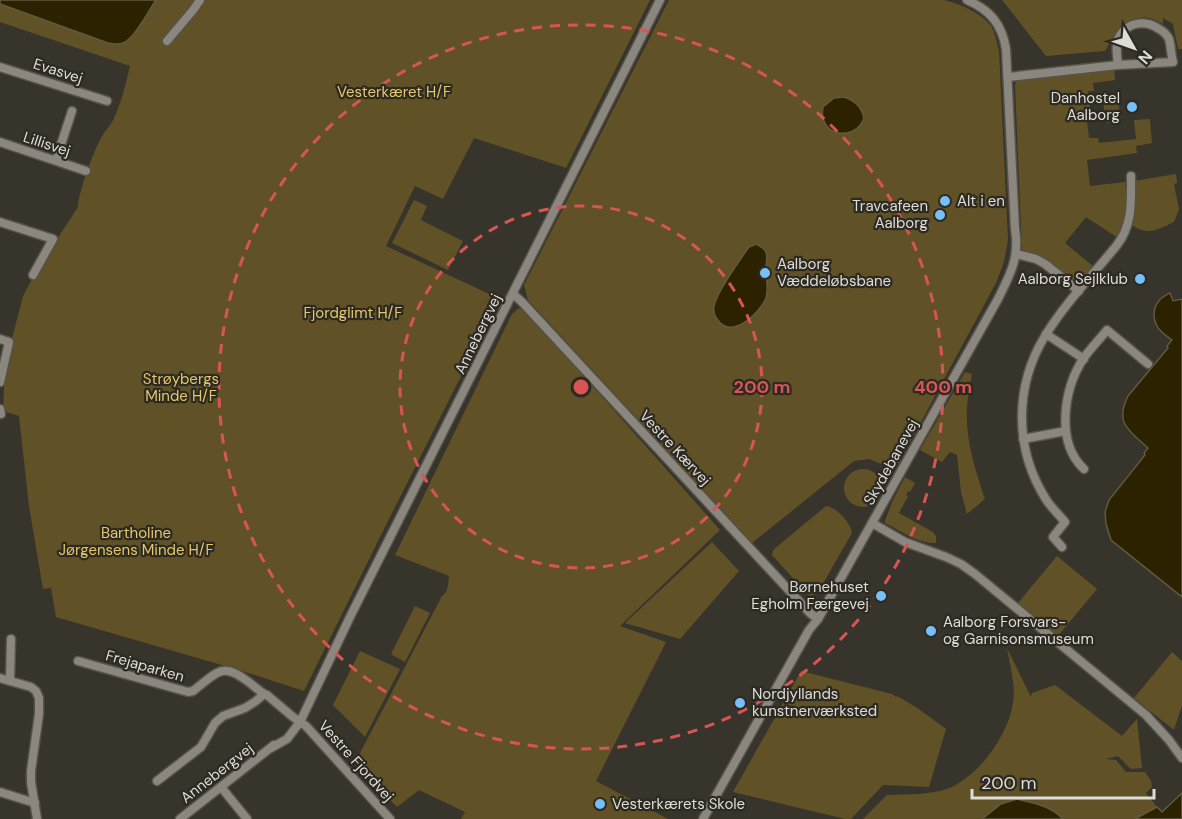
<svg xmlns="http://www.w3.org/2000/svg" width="1182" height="819" font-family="'DM Sans',sans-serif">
  <rect width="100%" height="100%" fill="#37342c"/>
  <!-- green -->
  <g fill="#605226">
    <path d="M156,0H650L566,168L474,138L443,199L415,186L386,246L500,299L386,525L304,691L239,670L56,617L51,588L43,589L29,506L19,416L3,411L5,366L23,296L37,270L78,207C78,194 93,153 100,140C104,131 112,125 115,116C122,100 126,83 130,66L0,22V4L108,43L132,37Z"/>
    <path d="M669,0H944C960,4 980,12 991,26C995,32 997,43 999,50L1008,240L1004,262L996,283L895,470L869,459L854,461L752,543L528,300L524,285Z"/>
    <path d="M1002,0H1182V49H1178L1173,24L1163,18V24C1159,22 1154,19 1149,18C1126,14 1115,35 1105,51L1046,56Z"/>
    <path d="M1114,69L1115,80L1093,83L1094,91H1088L1091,112L1086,113L1089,138H1098L1099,143L1136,139L1134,120L1150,119L1152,143L1136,146L1137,153L1087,160L1090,186L1125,182C1129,207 1128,214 1118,238L1086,217L1065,243L1094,267L1082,282L1078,283L1045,259L1022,250L1015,85L1016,80Z"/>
    <path d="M1118,97L1121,122L1106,123L1103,99Z"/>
    <path d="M1176,174L1177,183L1174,184L1179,209L1174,222C1159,229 1146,237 1131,224L1134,181Z"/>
    <path d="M414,200L427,206L421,220L463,241L448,270L392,243Z"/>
    <path d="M519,308L527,312L720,530L620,626L666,642L596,781L668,819H461L465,812L419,790L397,807L356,766L358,757L442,596C449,592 448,582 449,576L395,555L512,314Z"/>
    <path d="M965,372L972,374C970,385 968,396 967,407C965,439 975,470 985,499L967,514L961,492L957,455L950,452L942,462L920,450Z"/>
    <circle cx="863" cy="488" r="19"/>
    <path d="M905,477L915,483L910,492L908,491L906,495L908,496L899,513L933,532L936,536V543C919,544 901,531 885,523V521L892,502Z"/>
    <path d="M826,506C836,507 851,523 852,533L817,594L809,596L772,555L773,550Z"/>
    <path d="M712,542L739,571L680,639L625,623Z"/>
    <path d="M1057,556L1097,589L1058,636L1018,603Z"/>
    <path d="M415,606L430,613L405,662L391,654Z"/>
    <path d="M1007,648L1031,697L1032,693L1055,685L1122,736L1137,719L1142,768L1131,769L1118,756L1106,759L1116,760L1126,772H1145L1151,781L1152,787L1146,793L1157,807L1135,819H863L887,795C907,794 929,795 947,789C978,777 1008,736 1013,703C1016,686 1010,666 1007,648Z"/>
    <path d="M360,651L400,669L365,737L333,705Z"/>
    <path d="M1172,652L1182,661V705L1174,730L1134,698Z"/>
    <path d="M801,671L892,694L896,697L897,696L916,707L946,729L929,787L883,785L851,819H845L733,792Z"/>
  </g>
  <!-- water -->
  <g fill="#2c2200" stroke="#615a40" stroke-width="1.5">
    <path d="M0,0H156C149,10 134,39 123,43C118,45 113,44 108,43L0,4Z"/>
    <path d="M844,97C855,101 861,106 864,118C855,143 817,136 823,107L834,98Z"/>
    <path d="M756,244C771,251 766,256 766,270C766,280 769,288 766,298C760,313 731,341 717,319C714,315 713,311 714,306C717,291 740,260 749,247Z"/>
    <path d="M1170,293L1173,301L1182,299V597L1111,540L1106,524L1105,512L1109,500L1145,455L1144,453L1148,448C1130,431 1114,424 1128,396L1168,348L1167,346L1172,340C1168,337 1163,334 1160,330C1153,323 1152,310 1158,302C1161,297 1166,295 1170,293Z"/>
    <path d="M1182,793V819H1135L1157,807L1162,812Z"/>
    <path d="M1017,799C1036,804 1049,805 1063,819H982L1001,804Z"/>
  </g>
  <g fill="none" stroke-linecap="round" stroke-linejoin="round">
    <defs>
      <g id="minor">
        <path d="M167,41L194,9L200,0"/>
        <path d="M0,67L107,101"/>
        <path d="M1008,77L1118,65L1173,62C1171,55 1171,46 1169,39C1167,35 1163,31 1159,29C1146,20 1128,21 1119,37C1115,45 1117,55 1118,65"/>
        <path d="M0,142L86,171"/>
        <path d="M56,160L72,111"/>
        <path d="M0,222L53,239L33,275"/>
        <path d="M1016,254L1036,259L1045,264L1079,291"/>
        <path d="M513,294L522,302L810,613L818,619"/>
        <path d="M1046,334L1084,359"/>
        <path d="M0,339L9,342L0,382"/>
        <path d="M0,409L1,414"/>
        <path d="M1023,439L1066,431"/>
        <path d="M1084,469C1055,442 1064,389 1083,359C1090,349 1099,340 1107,330L1148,364"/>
        <path d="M872,523L905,542L946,557L961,564L975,574L1146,715L1169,740L1182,758"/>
        <path d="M1062,547L1053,537L1065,522C1059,515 1052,508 1047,501C1014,450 1014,387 1045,336C1065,303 1093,275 1117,245C1133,224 1131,201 1131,176"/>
        <path d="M78,661L188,692L193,691C201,685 208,678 217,673C232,664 251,685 264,694L267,695L293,717L306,726L390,819"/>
        <path d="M0,678L31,687L36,691L39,698V714L31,771V782L37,819"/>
        <path d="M10,681L11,639"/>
        <path d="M271,748L287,739L300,722L350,617L660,0"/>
        <path d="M157,781L201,747L215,723L223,716L245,708L256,701L264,694"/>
        <path d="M221,787L247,819"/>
        <path d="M0,792L35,803"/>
        <path d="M180,819L274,745"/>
        <path d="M703,819L809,630L818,619L998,299C1010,275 1020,257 1015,229L1006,49C1002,24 990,10 967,0"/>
      </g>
    </defs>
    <!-- minor casing -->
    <use href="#minor" stroke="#54524b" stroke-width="11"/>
    <!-- minor -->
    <use href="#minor" stroke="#8b877e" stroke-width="8"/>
  </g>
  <!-- distance rings -->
  <g fill="none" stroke="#d85554" stroke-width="3" stroke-dasharray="10 8">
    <circle cx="581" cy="387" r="181"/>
    <circle cx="581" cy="387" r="362"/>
  </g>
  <!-- markers -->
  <g fill="#76c0f7" stroke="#2d2a22" stroke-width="2">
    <circle cx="1132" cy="107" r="6"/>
    <circle cx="945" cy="201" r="6"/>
    <circle cx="940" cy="215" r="6"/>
    <circle cx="765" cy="273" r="6"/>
    <circle cx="1140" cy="279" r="6"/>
    <circle cx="881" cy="596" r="6"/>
    <circle cx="931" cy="631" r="6"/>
    <circle cx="740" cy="703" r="6"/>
    <circle cx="600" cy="804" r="6"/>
  </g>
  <g text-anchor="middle" stroke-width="4.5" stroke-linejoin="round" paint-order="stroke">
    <!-- street labels -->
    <g font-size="15" fill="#dedcd7" stroke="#2d2a22">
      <text transform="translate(58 71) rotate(18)" y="5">Evasvej</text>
      <text transform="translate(47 144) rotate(18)" y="5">Lillisvej</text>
      <text transform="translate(478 334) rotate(-64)" y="5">Annebergvej</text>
      <text transform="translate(675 448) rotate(47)" y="5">Vestre Kærvej</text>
      <text transform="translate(891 462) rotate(-61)" y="5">Skydebanevej</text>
      <text transform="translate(145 666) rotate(16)" y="5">Frejaparken</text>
      <text transform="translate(356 761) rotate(48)" y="5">Vestre Fjordvej</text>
      <text transform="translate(217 773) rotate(-38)" y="5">Annebergvej</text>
    </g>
    <!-- park labels -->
    <g font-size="15" fill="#e4c76b" stroke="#2d2a22">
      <text x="394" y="97">Vesterkæret H/F</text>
      <text x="353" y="318">Fjordglimt H/F</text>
      <text x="181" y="384">Strøybergs<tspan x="181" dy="17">Minde H/F</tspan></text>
      <text x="136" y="538">Bartholine<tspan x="136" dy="17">Jørgensens Minde H/F</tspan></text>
    </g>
    <!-- poi labels -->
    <g font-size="15" fill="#dedcd7" stroke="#2d2a22" text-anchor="start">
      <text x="1120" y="103" text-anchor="end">Danhostel<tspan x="1120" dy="17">Aalborg</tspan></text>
      <text x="957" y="206">Alt i en</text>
      <text x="928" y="211" text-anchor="end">Travcafeen<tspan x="928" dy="17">Aalborg</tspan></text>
      <text x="777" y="269">Aalborg<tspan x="777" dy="17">Væddeløbsbane</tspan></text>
      <text x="1128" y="284" text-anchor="end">Aalborg Sejlklub</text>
      <text x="869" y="592" text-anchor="end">Børnehuset<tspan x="869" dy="17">Egholm Færgevej</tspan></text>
      <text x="943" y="627">Aalborg Forsvars-<tspan x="943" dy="17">og Garnisonsmuseum</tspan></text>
      <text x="752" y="699">Nordjyllands<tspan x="752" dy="17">kunstnerværksted</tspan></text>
      <text x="612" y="809">Vesterkærets Skole</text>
    </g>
  </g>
  <circle cx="581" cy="387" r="9" fill="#d85554" stroke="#2d2a22" stroke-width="3"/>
  <g font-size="18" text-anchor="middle" font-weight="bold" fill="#d85554" stroke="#2d2a22" stroke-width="4.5" stroke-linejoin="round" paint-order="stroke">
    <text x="762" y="393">200 m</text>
    <text x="943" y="393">400 m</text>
  </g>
  <!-- north arrow -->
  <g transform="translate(1134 48) rotate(130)" stroke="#2d2a22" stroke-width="4.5" paint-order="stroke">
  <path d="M0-4.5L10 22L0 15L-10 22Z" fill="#dedcd7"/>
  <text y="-9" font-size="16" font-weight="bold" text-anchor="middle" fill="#dedcd7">N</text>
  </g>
  <!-- scale -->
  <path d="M972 789v9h182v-9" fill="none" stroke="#dedcd7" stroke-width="3"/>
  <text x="981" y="789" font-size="18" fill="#dedcd7" stroke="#2d2a22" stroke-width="4.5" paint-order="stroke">200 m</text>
</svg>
